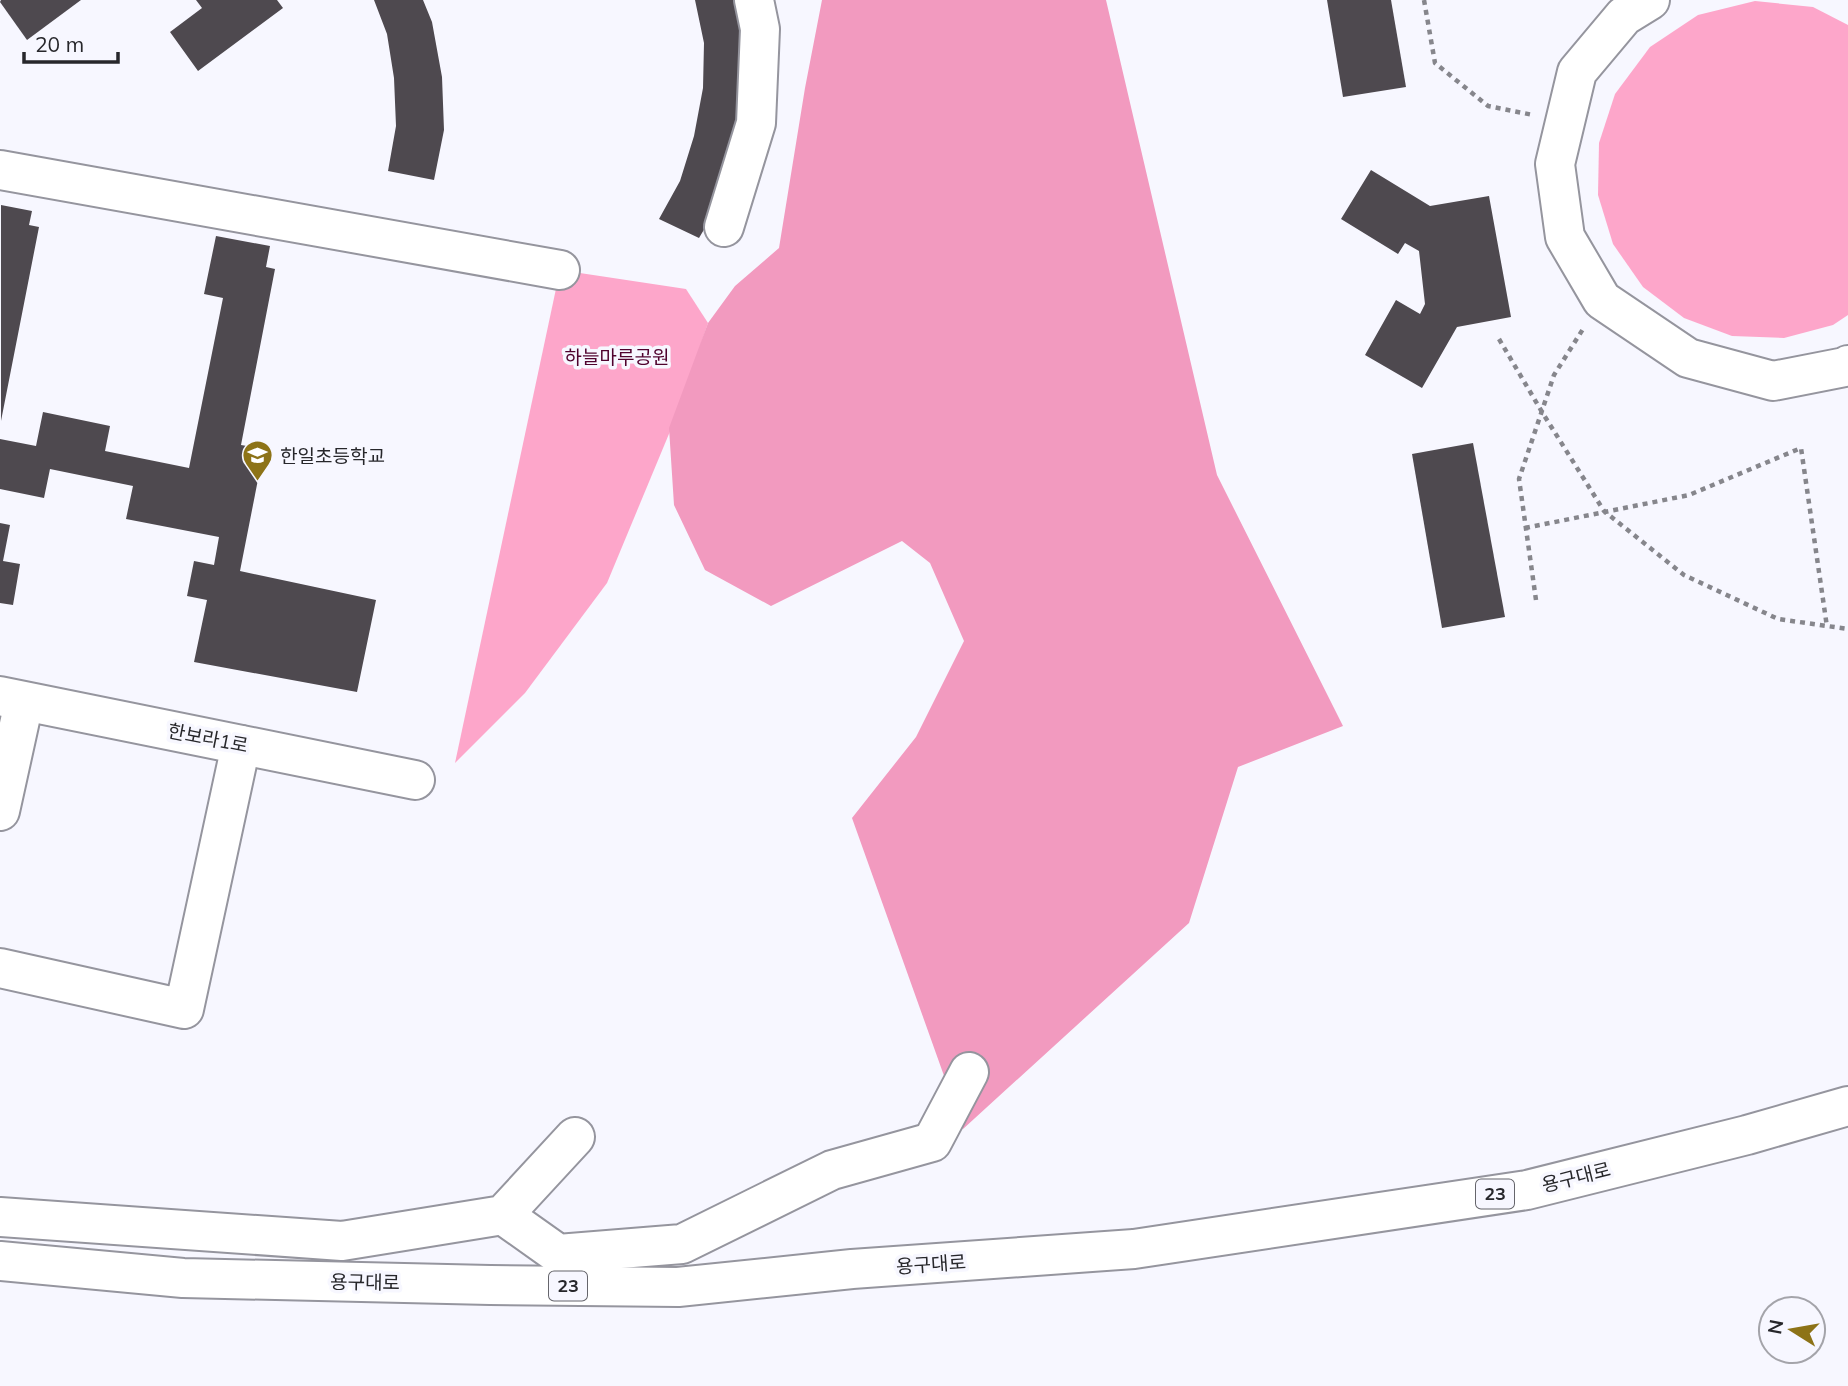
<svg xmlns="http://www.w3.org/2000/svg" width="1848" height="1386" font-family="Mulish,'Noto Sans KR',sans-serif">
  <rect width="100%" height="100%" fill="#f7f7ff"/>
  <!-- green -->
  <g fill="#fda6ca">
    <path d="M1755,1L1813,7L1848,25V315L1833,325L1784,338L1732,336L1684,318L1643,287L1613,244L1598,195L1599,143L1615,94L1650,47L1698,15Z"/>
    <path d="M560,270L686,289L708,323L676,417L607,583L525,693L455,763Z"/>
  </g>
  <!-- forest -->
  <path fill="#f29abf" d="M822,0H1106L1217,475L1343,726L1238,767L1189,923L963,1129L852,818L916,737L964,641L930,563L902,541L771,606L705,570L674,505L669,428L708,323L735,286L779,248L805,88Z"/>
  <!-- building -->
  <g fill="#4e494f">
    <path d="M1,0H81L27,40L0,2Z"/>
    <path d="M196,0H277L283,8L198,71L170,32L202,8Z"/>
    <path d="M374,0H423L432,22L442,77L444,130L434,180L388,171L396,126L394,78L387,34Z"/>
    <path d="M695,0H739L747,90L725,194L699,238L659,219L680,181L694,136L703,88L704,43Z"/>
    <path d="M1327,0H1391L1406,87L1343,97Z"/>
    <path d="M1371,170L1430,206L1489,196L1511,317L1457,327L1422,388L1365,355L1396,300L1420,314L1425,304L1419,251L1405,243L1398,254L1341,219Z"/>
    <path d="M1,205L32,211L29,225L39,227L1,421Z"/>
    <path d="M216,236L270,246L266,267L275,269L241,445L264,449L240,571L376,600L357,692L194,662L207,600L187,596L194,561L214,565L219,537L126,519L133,486L50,469L44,498L0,489V439L36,446L43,412L110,426L105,451L189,468L223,298L204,294Z"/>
    <path d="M1473,443L1505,617L1442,628L1412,454Z"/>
    <path d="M0,523L10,525L3,561L20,564L13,605L0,603Z"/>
  </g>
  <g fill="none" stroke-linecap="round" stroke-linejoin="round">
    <defs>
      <g id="minor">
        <path d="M1650,0L1624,16L1577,72L1555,164L1565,237L1602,300L1688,358L1773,381L1845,367L1848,365"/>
        <path d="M0,170L560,270"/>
        <path d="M724,227L756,123L760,29L754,0"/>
        <path d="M0,696L415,780"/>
        <path d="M0,811L24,702"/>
        <path d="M0,968L184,1009L241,745"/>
        <path d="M503,1215L558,1254L682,1244L832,1170L932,1142L969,1072"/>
        <path d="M0,1217L342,1241L503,1215L575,1137"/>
      </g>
      <path id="highway" d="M0,1261L183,1278L490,1285L678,1287L852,1269L1134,1249L1527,1190L1747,1135L1848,1106"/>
    </defs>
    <!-- minor casing -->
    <use href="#minor" stroke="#95959e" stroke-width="42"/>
    <!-- highway casing -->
    <use href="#highway" stroke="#95959e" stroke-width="42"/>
    <!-- path -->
    <g stroke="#86868c" stroke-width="4.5" stroke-dasharray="5 5" stroke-linecap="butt">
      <path d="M1424,0L1435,63L1488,106L1533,115"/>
      <path d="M1499,339L1542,412L1604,511L1684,575L1778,619L1848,629"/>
      <path d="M1525,528L1689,495L1801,448L1827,627"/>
      <path d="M1536,600L1519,479L1554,375L1583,329"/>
    </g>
    <!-- minor -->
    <use href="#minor" stroke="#fff" stroke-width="38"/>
    <!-- highway -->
    <use href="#highway" stroke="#fff" stroke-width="38"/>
  </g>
  <!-- icons -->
  <defs>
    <symbol id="school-pin" viewBox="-11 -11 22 30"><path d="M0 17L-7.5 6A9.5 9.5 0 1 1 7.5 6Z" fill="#8d7317" stroke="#f7f7ff"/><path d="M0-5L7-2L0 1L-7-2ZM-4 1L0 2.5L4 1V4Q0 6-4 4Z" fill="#fff"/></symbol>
  </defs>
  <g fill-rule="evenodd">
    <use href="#school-pin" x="240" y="438" width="35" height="47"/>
  </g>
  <g text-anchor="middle" stroke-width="7" stroke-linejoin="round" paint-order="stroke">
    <!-- shield labels -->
    <g fill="#f7f7ff" stroke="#65656b" stroke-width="2">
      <rect x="1476" y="1179.5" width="38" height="29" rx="5"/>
      <rect x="549" y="1271.5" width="38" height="29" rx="5"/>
    </g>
    <g font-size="18" font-weight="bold" fill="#27272b">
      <text x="1495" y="1200">23</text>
      <text x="568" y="1292">23</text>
    </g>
    <!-- park labels -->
    <g font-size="19" fill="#50022e" stroke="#f7f7ff">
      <text x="617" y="364">하늘마루공원</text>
    </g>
    <!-- poi labels -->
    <g font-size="19" fill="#27272b" stroke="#f7f7ff" text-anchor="start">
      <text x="280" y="463">한일초등학교</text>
    </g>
    <!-- street labels -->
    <g font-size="19" fill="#27272b" stroke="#f7f7ff">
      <text transform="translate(208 738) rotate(11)" y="7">한보라1로</text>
      <text transform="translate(1576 1177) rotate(-14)" y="7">용구대로</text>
      <text transform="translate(931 1264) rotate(-4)" y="7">용구대로</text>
      <text transform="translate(365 1282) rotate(1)" y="7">용구대로</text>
    </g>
  </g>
  <!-- north arrow -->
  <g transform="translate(1792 1330) rotate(281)"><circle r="33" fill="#f7f7ff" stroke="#a4a4aa" stroke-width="2"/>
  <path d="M0-5L12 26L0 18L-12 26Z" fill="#8d7317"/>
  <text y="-10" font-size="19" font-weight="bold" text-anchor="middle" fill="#27272b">N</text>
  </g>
  <!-- scale -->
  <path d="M24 52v10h94v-10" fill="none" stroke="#27272b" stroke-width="3.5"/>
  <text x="35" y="52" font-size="21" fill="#27272b" stroke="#f7f7ff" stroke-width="5" paint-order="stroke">20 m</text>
</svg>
